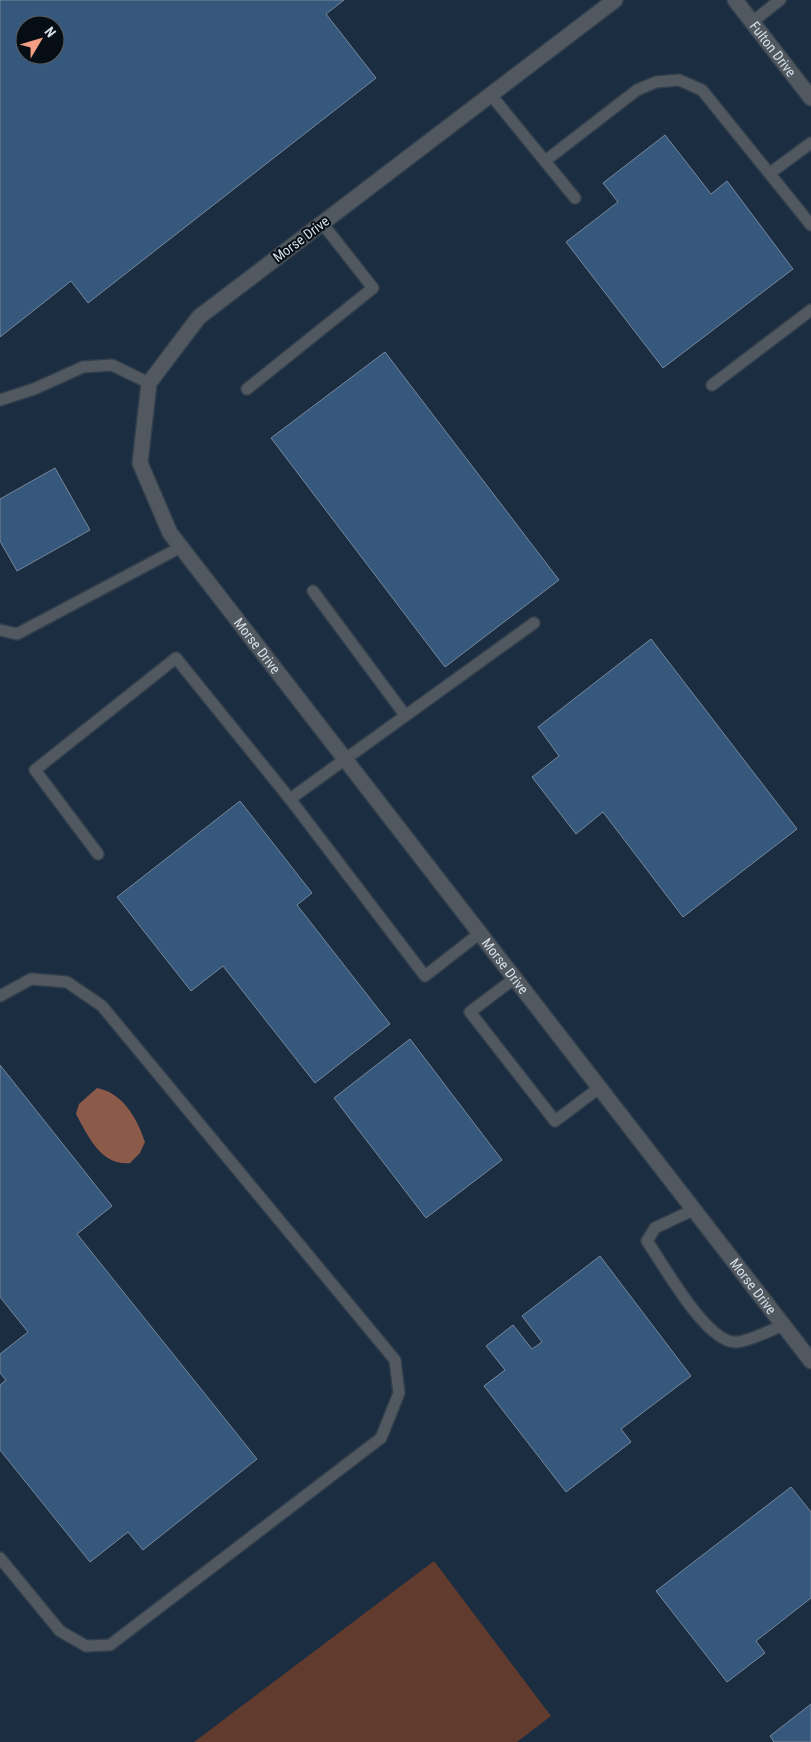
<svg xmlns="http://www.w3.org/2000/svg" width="811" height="1742" font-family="'Roboto Condensed',sans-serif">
  <rect width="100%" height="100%" fill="#162433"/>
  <!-- built -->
  <path fill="#1b2d41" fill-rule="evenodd" d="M0,0H811V1742H0ZM25,25H55V55H25Z"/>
  <!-- green -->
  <path fill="#613b2e" d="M434,1561L551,1716L517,1742H194Z"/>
  <!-- water -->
  <path fill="#8c5a49" d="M97,1088C123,1093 137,1118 145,1142L140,1153L130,1163C101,1166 88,1136 76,1114L79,1104Z"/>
  <!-- building -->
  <g fill="#36587d" stroke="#77889b" fill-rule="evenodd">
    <path d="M0,0H344L326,14L376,78L88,303L71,281L0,337ZM25,25H55V55H25Z"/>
    <path d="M665,135L711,194L727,181L793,269L663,368L566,242L618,202L603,183Z"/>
    <path d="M385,352L559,580L445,667L271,438Z"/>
    <path d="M55,468L90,530L17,571L0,541V499Z"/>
    <path d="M651,639L797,829L683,917L603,812L576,834L532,777L559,756L538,727Z"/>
    <path d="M240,801L312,893L297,905L390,1024L315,1083L223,966L191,991L117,897Z"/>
    <path d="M410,1039L502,1160L426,1218L334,1098Z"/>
    <path d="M0,1065L112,1206L77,1234L257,1459L143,1550L128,1532L90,1562L0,1450V1385L6,1380L0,1373V1354L28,1332L0,1297Z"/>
    <path d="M600,1256L691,1376L621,1429L631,1442L566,1492L484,1386L505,1370L486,1346L513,1325L532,1349L542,1342L522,1316Z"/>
    <path d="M791,1487L811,1512V1598L756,1641L765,1653L727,1682L656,1591Z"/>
    <path d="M811,1704V1742H774L770,1736Z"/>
  </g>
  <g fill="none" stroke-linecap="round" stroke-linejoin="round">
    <defs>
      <g id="lane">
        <path d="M752,22L780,0"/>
        <path d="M491,95L575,198"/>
        <path d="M545,161L637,90L656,82L679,80L702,90L811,225"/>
        <path d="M770,173L811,143"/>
        <path d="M712,385L811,310"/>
        <path d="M247,389L373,288L322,223"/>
        <path d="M0,400L34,389L83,367L112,365L149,383"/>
        <path d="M313,591L405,715"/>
        <path d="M0,630L17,634L181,547"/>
        <path d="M290,799L534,623"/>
        <path d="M98,854L35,770L176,658L290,799L425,976L480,933"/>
        <path d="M515,978L470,1012L555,1121L599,1088"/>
        <path d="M0,996L31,979L67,982L102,1006L395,1360L399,1393L381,1438L110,1645L86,1646L60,1631L0,1558"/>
        <path d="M693,1210L655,1228L647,1241C663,1264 707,1344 736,1342C748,1342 771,1330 783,1325"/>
      </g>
      <g id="street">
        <path id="s1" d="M615,0L199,317L149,383L140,463L170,533L811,1361"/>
        <path id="s2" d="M735,0L811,98"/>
      </g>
    </defs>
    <!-- lane casing -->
    <use href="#lane" stroke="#313e4c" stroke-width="14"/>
    <!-- street casing -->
    <use href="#street" stroke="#313e4c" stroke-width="18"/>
    <!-- lane -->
    <use href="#lane" stroke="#51585f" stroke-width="11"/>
    <!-- street -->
    <use href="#street" stroke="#51585f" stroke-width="15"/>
  </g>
  <g text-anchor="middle" stroke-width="4" stroke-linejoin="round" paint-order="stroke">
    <!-- street labels -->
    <g font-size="14" fill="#d5dee8" stroke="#070d14">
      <text dy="5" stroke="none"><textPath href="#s2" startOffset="62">Fulton Drive</textPath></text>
      <text transform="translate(301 239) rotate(-37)" y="5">Morse Drive</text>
      <text dy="5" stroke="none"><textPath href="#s1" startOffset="905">Morse Drive</textPath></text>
      <text dy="5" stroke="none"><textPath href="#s1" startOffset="1310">Morse Drive</textPath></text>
      <text dy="5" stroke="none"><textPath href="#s1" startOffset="1715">Morse Drive</textPath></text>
    </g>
  </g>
  <!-- north arrow -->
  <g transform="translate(40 40) rotate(52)"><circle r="24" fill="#070d14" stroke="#596169"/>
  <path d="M0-4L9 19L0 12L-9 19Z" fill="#f39f83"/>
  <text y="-8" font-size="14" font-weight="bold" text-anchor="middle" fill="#d5dee8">N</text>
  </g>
</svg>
